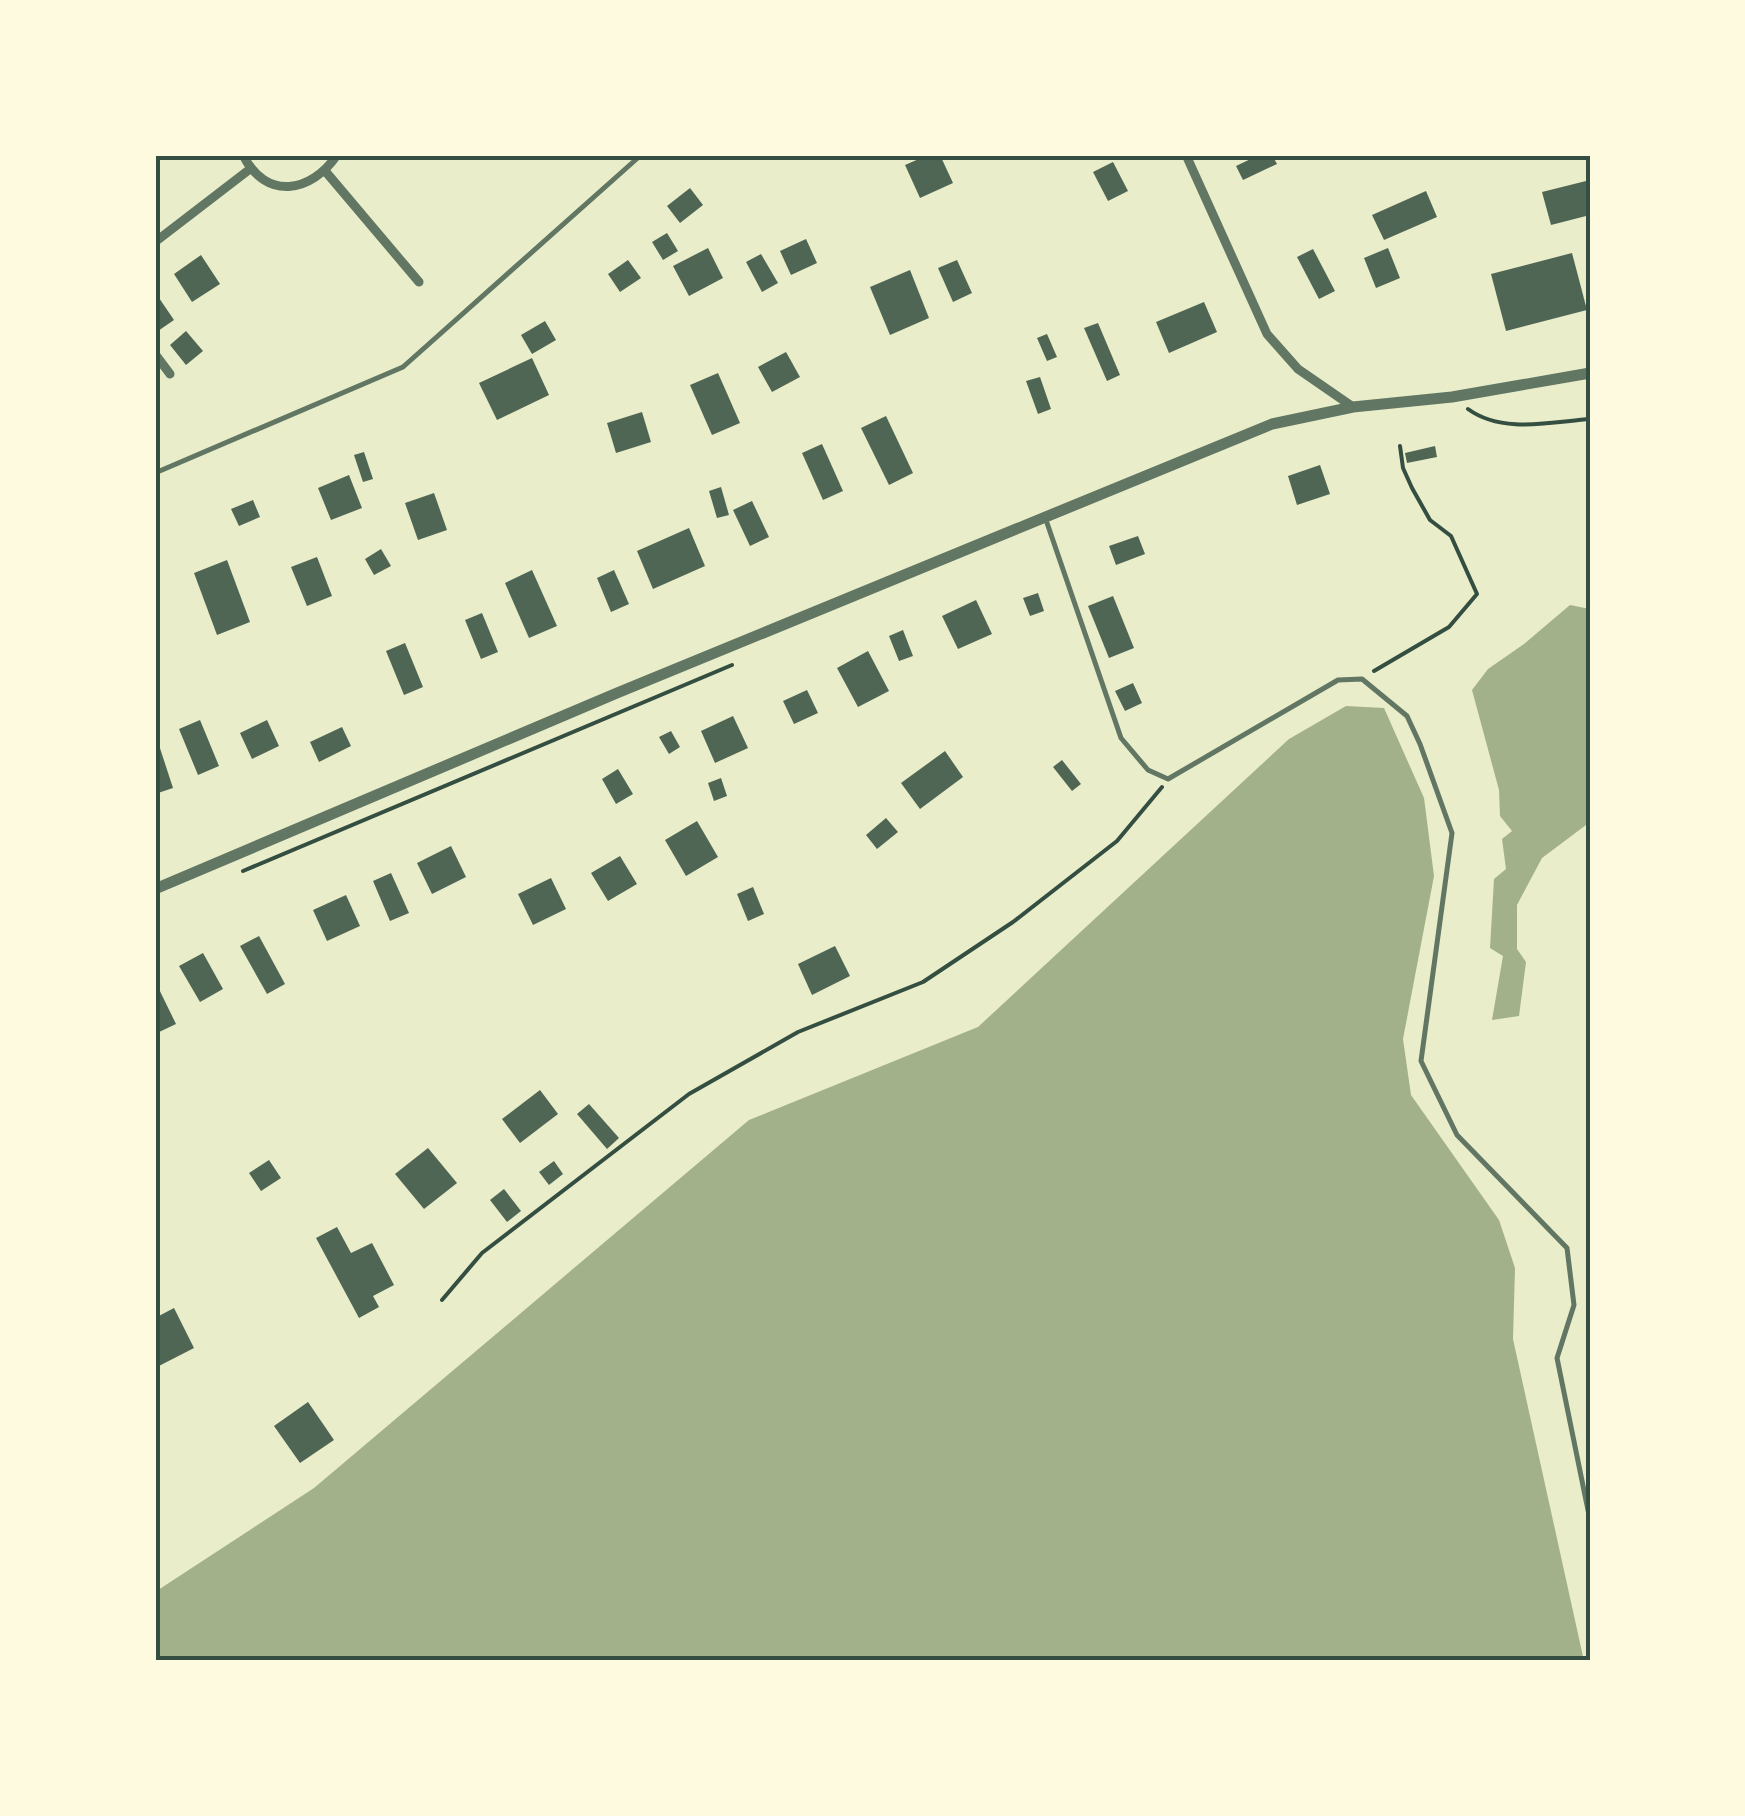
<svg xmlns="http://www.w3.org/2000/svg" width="1745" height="1816" font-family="Commissioner,sans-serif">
  <rect width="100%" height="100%" fill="#e9edc9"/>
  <!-- water -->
  <g fill="#a3b18a">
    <path d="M1570,605L1590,609V822L1542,858L1517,905V949L1526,962L1519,1016L1492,1020L1503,956L1490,948L1494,879L1506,869L1502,839L1512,831L1500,816L1499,790L1472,690L1488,669L1524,644Z"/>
    <path d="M1346,706L1384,708L1424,798L1434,876L1403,1039L1411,1095L1499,1220L1515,1268L1513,1339L1584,1661H155V1592L314,1488L749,1120L978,1027L1289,739Z"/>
  </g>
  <!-- building -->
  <g fill="#4f6655">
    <path d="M928,155H940L953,183L920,198L905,165Z"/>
    <path d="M1259,155H1272L1277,164L1243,180L1236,166Z"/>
    <path d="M1113,162L1128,191L1108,201L1093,172Z"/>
    <path d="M1590,180V215L1551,225L1542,192Z"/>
    <path d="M690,188L703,205L680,223L667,206Z"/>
    <path d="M1426,191L1437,217L1384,240L1372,215Z"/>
    <path d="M667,233L678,251L663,260L652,242Z"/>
    <path d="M806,239L817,263L791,275L780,251Z"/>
    <path d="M708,248L723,278L689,296L673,266Z"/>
    <path d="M1388,248L1400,278L1376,288L1364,258Z"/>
    <path d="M1313,249L1335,291L1319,299L1297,257Z"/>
    <path d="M1572,253L1587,310L1506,331L1491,274Z"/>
    <path d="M761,254L778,283L762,292L746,262Z"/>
    <path d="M201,255L220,284L192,302L174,274Z"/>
    <path d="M628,260L641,278L620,292L608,274Z"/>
    <path d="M957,260L972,293L953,302L938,268Z"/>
    <path d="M910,270L929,318L890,335L870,287Z"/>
    <path d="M155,292L174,320L155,333Z"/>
    <path d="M1204,302L1217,332L1169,353L1156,322Z"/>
    <path d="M545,321L556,340L532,354L521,335Z"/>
    <path d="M1098,323L1120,375L1107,381L1084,328Z"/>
    <path d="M186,331L203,351L186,365L170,345Z"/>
    <path d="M1047,334L1057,357L1047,361L1037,338Z"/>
    <path d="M786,352L800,377L772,392L758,367Z"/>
    <path d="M532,358L549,395L497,420L479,383Z"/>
    <path d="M718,373L740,423L712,435L690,385Z"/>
    <path d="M1040,377L1051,409L1038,414L1026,381Z"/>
    <path d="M642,412L651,442L616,453L607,423Z"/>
    <path d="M886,416L913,473L889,485L861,428Z"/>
    <path d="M822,444L843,491L823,500L802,453Z"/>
    <path d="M1435,446L1437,457L1407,463L1405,453Z"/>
    <path d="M364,452L373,479L363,482L354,455Z"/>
    <path d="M1320,465L1330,494L1297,505L1288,476Z"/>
    <path d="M349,475L362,508L331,520L318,488Z"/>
    <path d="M721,487L729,515L717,518L709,491Z"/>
    <path d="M434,493L447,530L418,540L405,503Z"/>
    <path d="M253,500L260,517L239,526L231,509Z"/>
    <path d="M752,501L769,537L750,546L733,510Z"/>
    <path d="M689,528L705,566L653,589L637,551Z"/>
    <path d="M1138,536L1145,554L1116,565L1109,546Z"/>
    <path d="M381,549L391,566L374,575L365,559Z"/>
    <path d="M317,557L332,596L307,606L291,567Z"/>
    <path d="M227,560L250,622L217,635L194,573Z"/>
    <path d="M532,570L557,626L529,638L505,583Z"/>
    <path d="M614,570L629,604L611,612L597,578Z"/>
    <path d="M1038,593L1044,611L1030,616L1023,598Z"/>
    <path d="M1113,596L1134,648L1109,658L1088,606Z"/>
    <path d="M976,600L992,634L958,649L942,616Z"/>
    <path d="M482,613L498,652L481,659L465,620Z"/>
    <path d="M903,630L913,656L899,661L889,636Z"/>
    <path d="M405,643L423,687L404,695L386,651Z"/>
    <path d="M868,651L889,691L858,707L837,668Z"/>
    <path d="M1133,683L1142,703L1125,711L1115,691Z"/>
    <path d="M807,690L818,713L794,724L783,701Z"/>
    <path d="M733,716L748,748L715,763L701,731Z"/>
    <path d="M200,720L219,766L198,775L179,729Z"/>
    <path d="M267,720L279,746L252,759L240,733Z"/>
    <path d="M342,727L351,746L319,762L310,742Z"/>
    <path d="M671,731L680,747L669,754L659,737Z"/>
    <path d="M156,736L173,788L155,794V737Z"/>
    <path d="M945,751L963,777L920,809L901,783Z"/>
    <path d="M1062,760L1081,784L1072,791L1053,767Z"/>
    <path d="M618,769L633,794L616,804L602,779Z"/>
    <path d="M721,778L727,796L714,801L708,783Z"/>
    <path d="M886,818L898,832L877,849L866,835Z"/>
    <path d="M697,821L718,857L686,876L665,840Z"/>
    <path d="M451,846L466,877L432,894L417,863Z"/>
    <path d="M620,856L637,884L608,901L591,873Z"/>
    <path d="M391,873L409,913L390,921L373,881Z"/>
    <path d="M551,878L566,909L533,925L518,894Z"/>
    <path d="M753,887L764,914L748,921L737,894Z"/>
    <path d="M346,895L360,926L327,941L313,910Z"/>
    <path d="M259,936L285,984L267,994L240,946Z"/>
    <path d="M835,946L850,976L812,995L798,964Z"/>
    <path d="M203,953L223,989L200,1002L179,966Z"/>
    <path d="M155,981L176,1024L155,1034Z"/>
    <path d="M540,1090L558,1114L520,1143L502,1119Z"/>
    <path d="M589,1104L619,1138L607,1149L577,1114Z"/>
    <path d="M428,1148L457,1183L424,1209L395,1174Z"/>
    <path d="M269,1160L281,1178L261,1191L249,1173Z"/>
    <path d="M554,1161L563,1174L549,1185L539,1172Z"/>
    <path d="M504,1189L521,1211L507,1222L490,1200Z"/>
    <path d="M337,1227L351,1253L372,1243L394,1285L373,1296L379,1307L359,1318L316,1238Z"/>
    <path d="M174,1308L194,1348L155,1368V1318Z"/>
    <path d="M308,1402L334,1440L300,1463L274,1426Z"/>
  </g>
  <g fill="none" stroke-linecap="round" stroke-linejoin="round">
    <!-- path -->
    <g stroke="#344e41" stroke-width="4">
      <path d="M1468,409C1502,434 1551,422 1590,419"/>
      <path d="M1374,671L1449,627L1477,594L1451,536L1430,520L1412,488L1403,468L1400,446"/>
      <path d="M243,871L732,665"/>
      <path d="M442,1300L482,1253L689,1094L798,1032L923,982L1013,922L1117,841L1162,787"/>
    </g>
    <!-- service -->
    <g stroke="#617663" stroke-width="5">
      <path d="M155,473L403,367L641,155"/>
      <path d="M1046,520L1121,738L1148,770L1168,779L1338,680L1362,679L1407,716L1420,744L1452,833L1421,1061L1457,1135L1567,1248L1574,1305L1557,1358L1590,1520"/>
    </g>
    <!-- minor -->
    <g stroke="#617663" stroke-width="9">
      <path d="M243,155C266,201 311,193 337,155"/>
      <path d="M1186,155L1267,334L1298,369L1353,407"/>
      <path d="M326,172L419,282"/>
      <path d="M155,242L250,169"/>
      <path d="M155,354L170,374"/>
    </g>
    <!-- tertiary -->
    <path stroke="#617663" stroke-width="11" d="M155,889L617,693L1272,424L1353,407L1452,397L1590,373"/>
  </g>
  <!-- border -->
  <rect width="1745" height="1816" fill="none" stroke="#fefae0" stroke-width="315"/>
  <rect x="158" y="158" width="1430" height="1500" fill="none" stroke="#344e41" stroke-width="4"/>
</svg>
